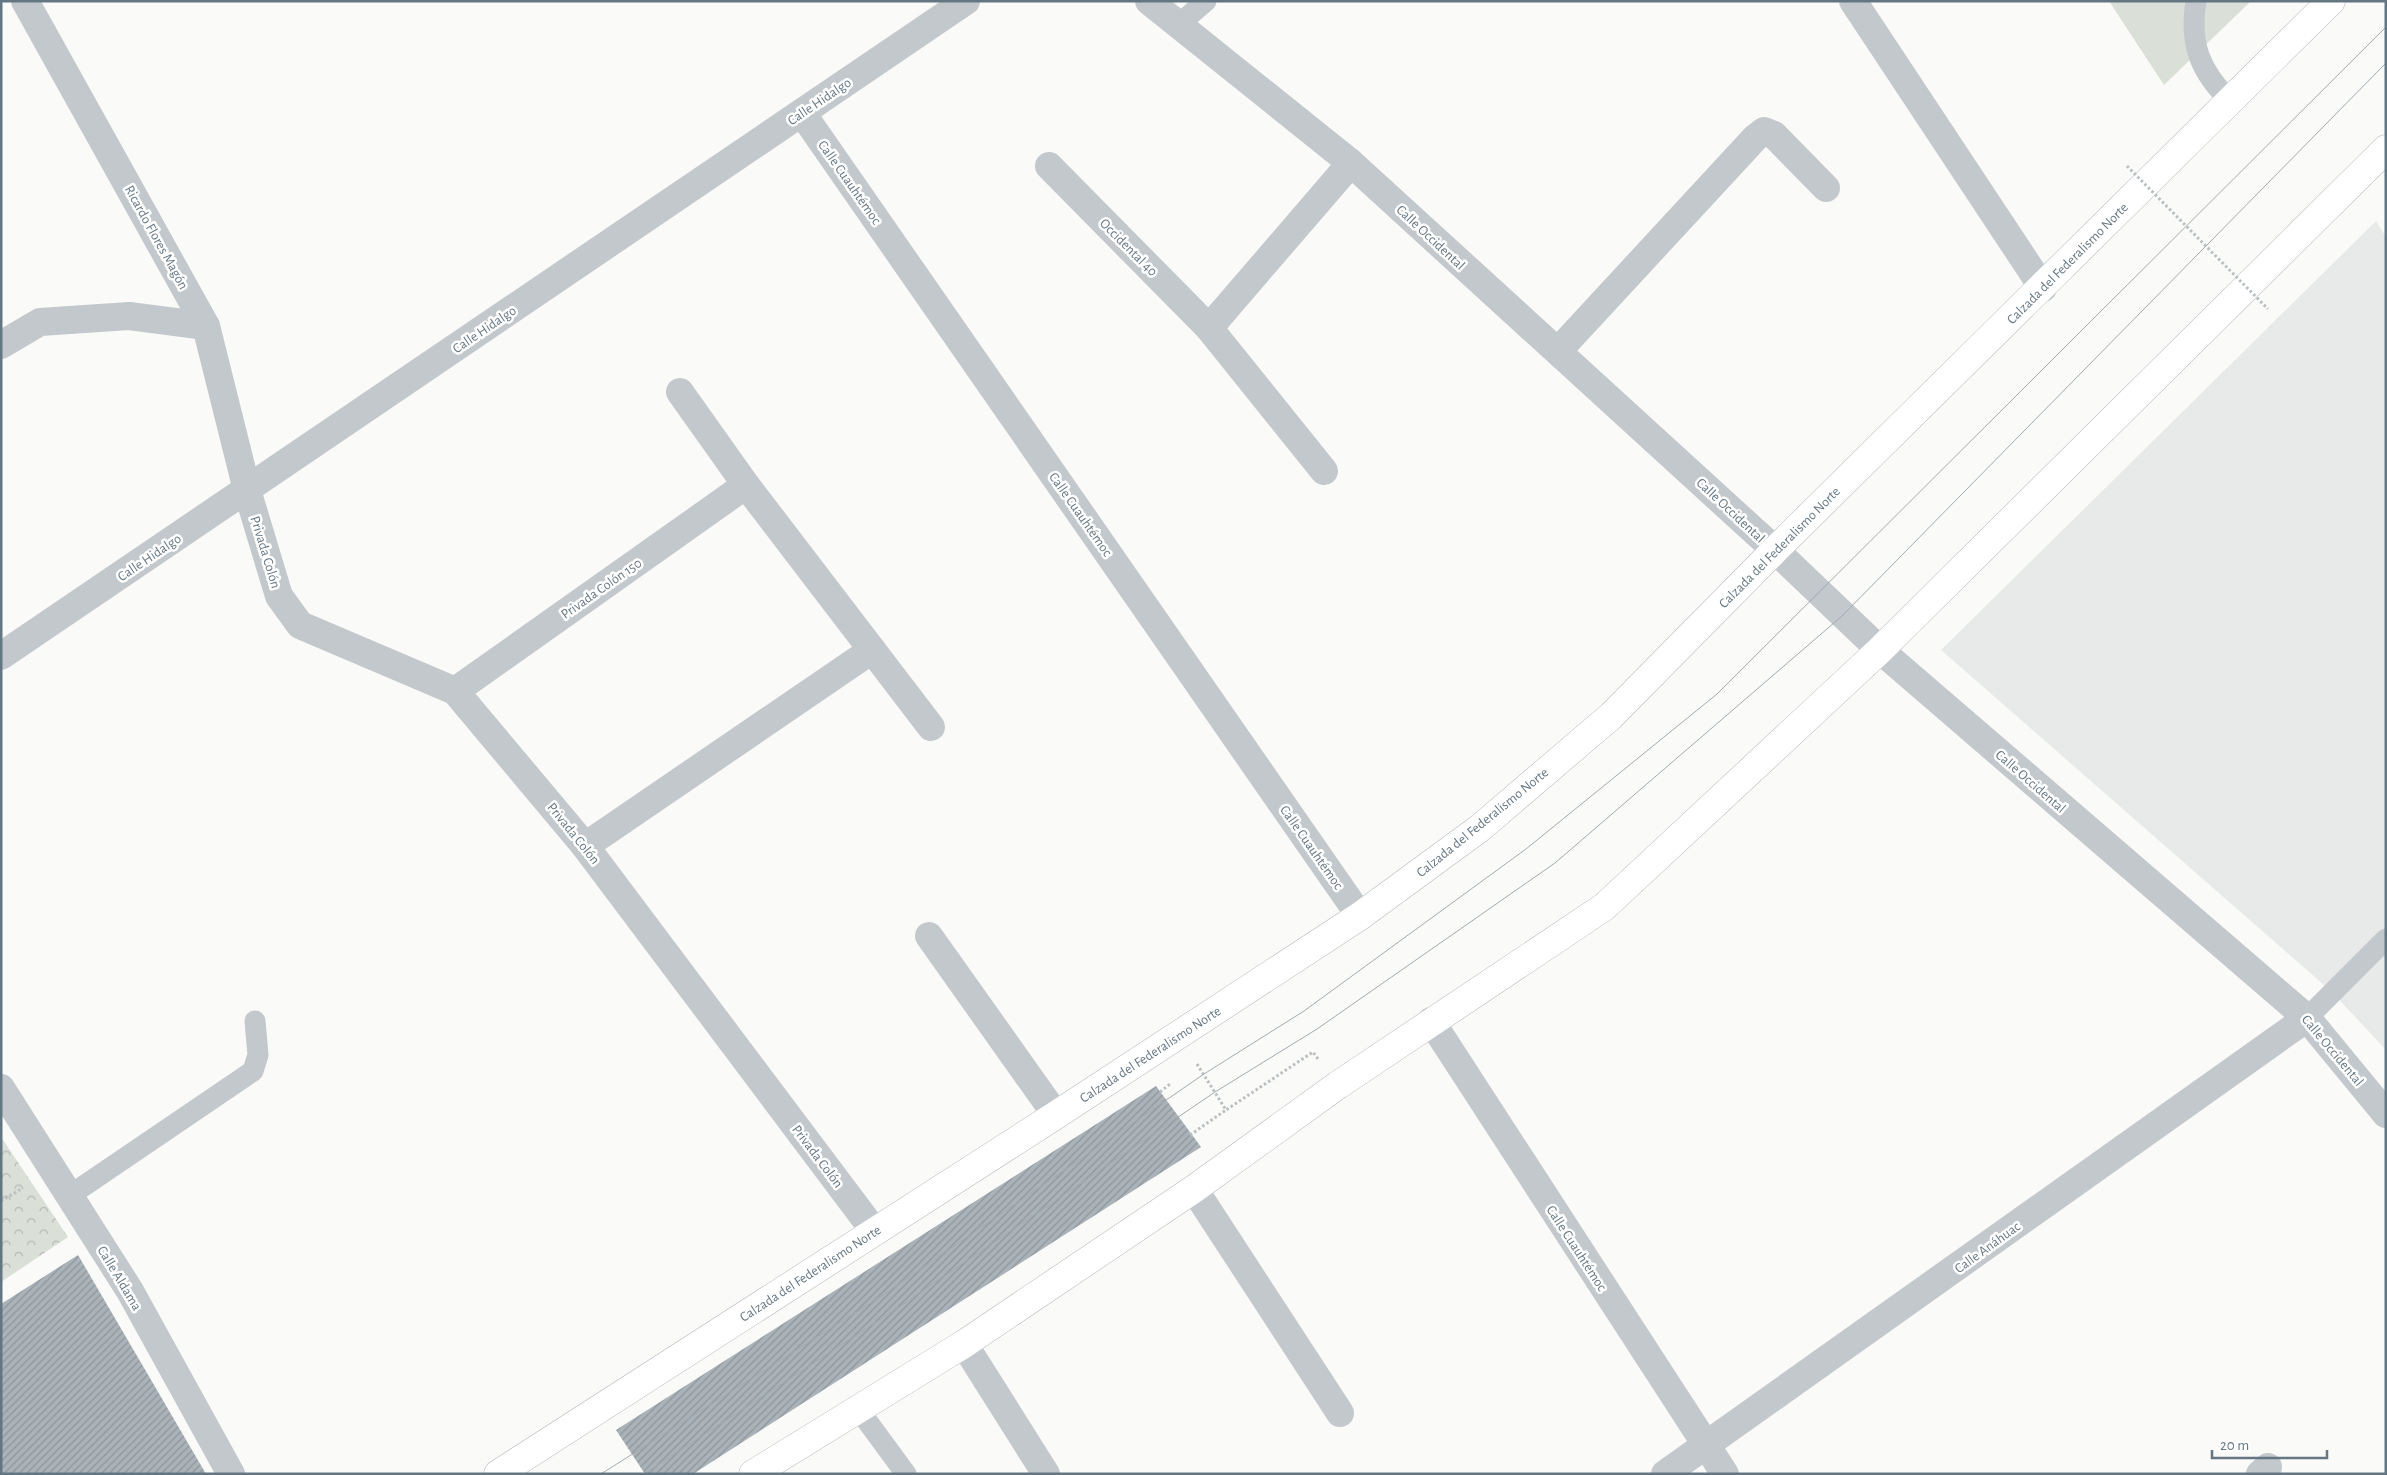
<svg xmlns="http://www.w3.org/2000/svg" width="2387" height="1475" font-family="'Alegreya Sans',sans-serif">
  <defs>
    <pattern id="park-crowns" width="20" height="18" patternUnits="userSpaceOnUse" patternTransform="scale(1.25)"><rect width="20" height="18" fill="#dadfd7"/><path d="M2 6a3 3 0 1 1 6 0M12 15a3 3 0 1 1 6 0" fill="none" stroke="#b4b9b4"/></pattern>
    <pattern id="building-hatch" width="6" height="6" patternUnits="userSpaceOnUse" patternTransform="scale(1.25)"><rect width="6" height="6" fill="#aab3b9"/><path d="M-1 1l2-2M0 6l6-6M5 7l2-2" fill="none" stroke="#8e969c"/></pattern>
  </defs>
  <rect width="100%" height="100%" fill="#fafaf8"/>
  <!-- built -->
  <path fill="#e8e9e9" d="M2376,221L2386,237V1050L2331,991L1941,650Z"/>
  <!-- park -->
  <path fill="url(#park-crowns)" d="M1,1137L68,1237L1,1282Z"/>
  <!-- garden -->
  <path fill="#dadfd7" d="M2109,1H2251L2164,85Z"/>
  <!-- building -->
  <g fill="url(#building-hatch)">
    <path d="M1156,1086L1201,1147L693,1474H645L616,1430Z"/>
    <path d="M78,1255L206,1474H1V1304Z"/>
  </g>
  <g fill="none" stroke-linecap="round" stroke-linejoin="round">
    <defs>
      <g id="primary">
        <path d="M498,1474L1056,1115L1360,916L1480,828L1611,716L1775,550L2331,1"/>
        <path d="M753,1474L964,1344L1194,1189L1338,1085L1604,907L1880,650L2386,149"/>
      </g>
    </defs>
    <!-- primary casing -->
    <use href="#primary" stroke="#b5babe" stroke-width="29"/>
    <!-- path -->
    <g stroke="#bbbfc2" stroke-width="3" stroke-dasharray="2.5 2.5" stroke-linecap="butt">
      <path d="M1197,1064L1226,1110L1313,1052L1318,1059"/>
      <path d="M1160,1092L1170,1084"/>
      <path d="M1190,1135L1226,1110"/>
      <path d="M1,1201L23,1188"/>
    </g>
    <!-- service -->
    <g stroke="#c3c8cc" stroke-width="21">
      <path d="M2196,1C2189,44 2200,71 2230,101"/>
      <path d="M1178,25L1206,1"/>
      <path d="M2307,1018L2386,939"/>
      <path d="M69,1196L253,1071L258,1055L255,1021"/>
      <path d="M859,1410L906,1474"/>
    </g>
    <!-- minor -->
    <g stroke="#c3c8cc" stroke-width="28">
      <path d="M25,1L206,326L247,490L279,596L300,625L455,691L585,846L875,1232"/>
      <path d="M1149,1L1351,163L1775,550L1880,650L2307,1018L2386,1114"/>
      <path d="M1853,1L2043,288"/>
      <path d="M802,113L1360,916"/>
      <path d="M1049,166L1209,328L1324,471"/>
      <path d="M1209,328L1351,163"/>
      <path d="M1,345L40,322L129,316L206,326"/>
      <path d="M1558,351L1755,138L1764,131L1774,135L1826,188"/>
      <path d="M680,392L746,485L931,727"/>
      <path d="M1,656L966,1"/>
      <path d="M455,691L746,485"/>
      <path d="M585,846L872,650"/>
      <path d="M929,936L1056,1115"/>
      <path d="M1431,1021L1725,1474"/>
      <path d="M1194,1189L1340,1413"/>
      <path d="M964,1344L1046,1474"/>
      <path d="M1665,1474L2307,1018"/>
      <path d="M2260,1474L2268,1467"/>
    </g>
    <!-- tertiary -->
    <path stroke="#c3c8cc" stroke-width="28" d="M1,1088L130,1291L231,1474"/>
    <!-- primary -->
    <use href="#primary" stroke="#fff" stroke-width="28"/>
    <!-- tram -->
    <g stroke="#a2aab0" stroke-width="1">
      <path d="M601,1474L883,1295L1204,1074L1304,1011L1526,849L1717,694L2386,27"/>
      <path d="M644,1474L893,1311L1215,1092L1317,1029L1555,863L1842,616L2386,63"/>
    </g>
    <!-- path-bridge -->
    <path stroke="#bbbfc2" stroke-width="3" stroke-dasharray="2.5 2.5" stroke-linecap="butt" d="M2127,166L2268,309"/>
  </g>
  <g text-anchor="middle" stroke-width="5" stroke-linejoin="round" paint-order="stroke">
    <!-- street labels -->
    <g font-size="14" fill="#657683" stroke="#fff">
      <text transform="translate(819 101) rotate(-34)" y="5">Calle Hidalgo</text>
      <text transform="translate(850 182) rotate(55)" y="5">Calle Cuauhtémoc</text>
      <text transform="translate(157 237) rotate(61)" y="5">Ricardo Flores Magón</text>
      <text transform="translate(1431 237) rotate(43)" y="5">Calle Occidental</text>
      <text transform="translate(1129 247) rotate(45)" y="5">Occidental 40</text>
      <text transform="translate(2067 263) rotate(-45)" y="5">Calzada del Federalismo Norte</text>
      <text transform="translate(484 329) rotate(-34)" y="5">Calle Hidalgo</text>
      <text transform="translate(1731 510) rotate(43)" y="5">Calle Occidental</text>
      <text transform="translate(1081 514) rotate(55)" y="5">Calle Cuauhtémoc</text>
      <text transform="translate(1779 547) rotate(-45)" y="5">Calzada del Federalismo Norte</text>
      <text transform="translate(266 552) rotate(73)" y="5">Privada Colón</text>
      <text transform="translate(149 557) rotate(-34)" y="5">Calle Hidalgo</text>
      <text transform="translate(601 588) rotate(-35)" y="5">Privada Colón 150</text>
      <text transform="translate(2031 781) rotate(41)" y="5">Calle Occidental</text>
      <text transform="translate(1482 822) rotate(-39)" y="5">Calzada del Federalismo Norte</text>
      <text transform="translate(574 833) rotate(51)" y="5">Privada Colón</text>
      <text transform="translate(1312 847) rotate(55)" y="5">Calle Cuauhtémoc</text>
      <text transform="translate(2333 1050) rotate(50)" y="5">Calle Occidental</text>
      <text transform="translate(1150 1054) rotate(-33)" y="5">Calzada del Federalismo Norte</text>
      <text transform="translate(818 1156) rotate(53)" y="5">Privada Colón</text>
      <text transform="translate(1987 1247) rotate(-36)" y="5">Calle Anáhuac</text>
      <text transform="translate(1577 1248) rotate(57)" y="5">Calle Cuauhtémoc</text>
      <text transform="translate(810 1273) rotate(-33)" y="5">Calzada del Federalismo Norte</text>
      <text transform="translate(120 1278) rotate(59)" y="5">Calle Aldama</text>
    </g>
  </g>
  <!-- border -->
  <rect width="2387" height="1475" fill="none" stroke="#657683" stroke-width="5"/>
  <!-- scale -->
  <path d="M2212 1450v8h115v-8" fill="none" stroke="#657683" stroke-width="2.5"/>
  <text x="2220" y="1450" font-size="15" fill="#657683" stroke="#ffffff" stroke-width="4" paint-order="stroke">20 m</text>
</svg>
